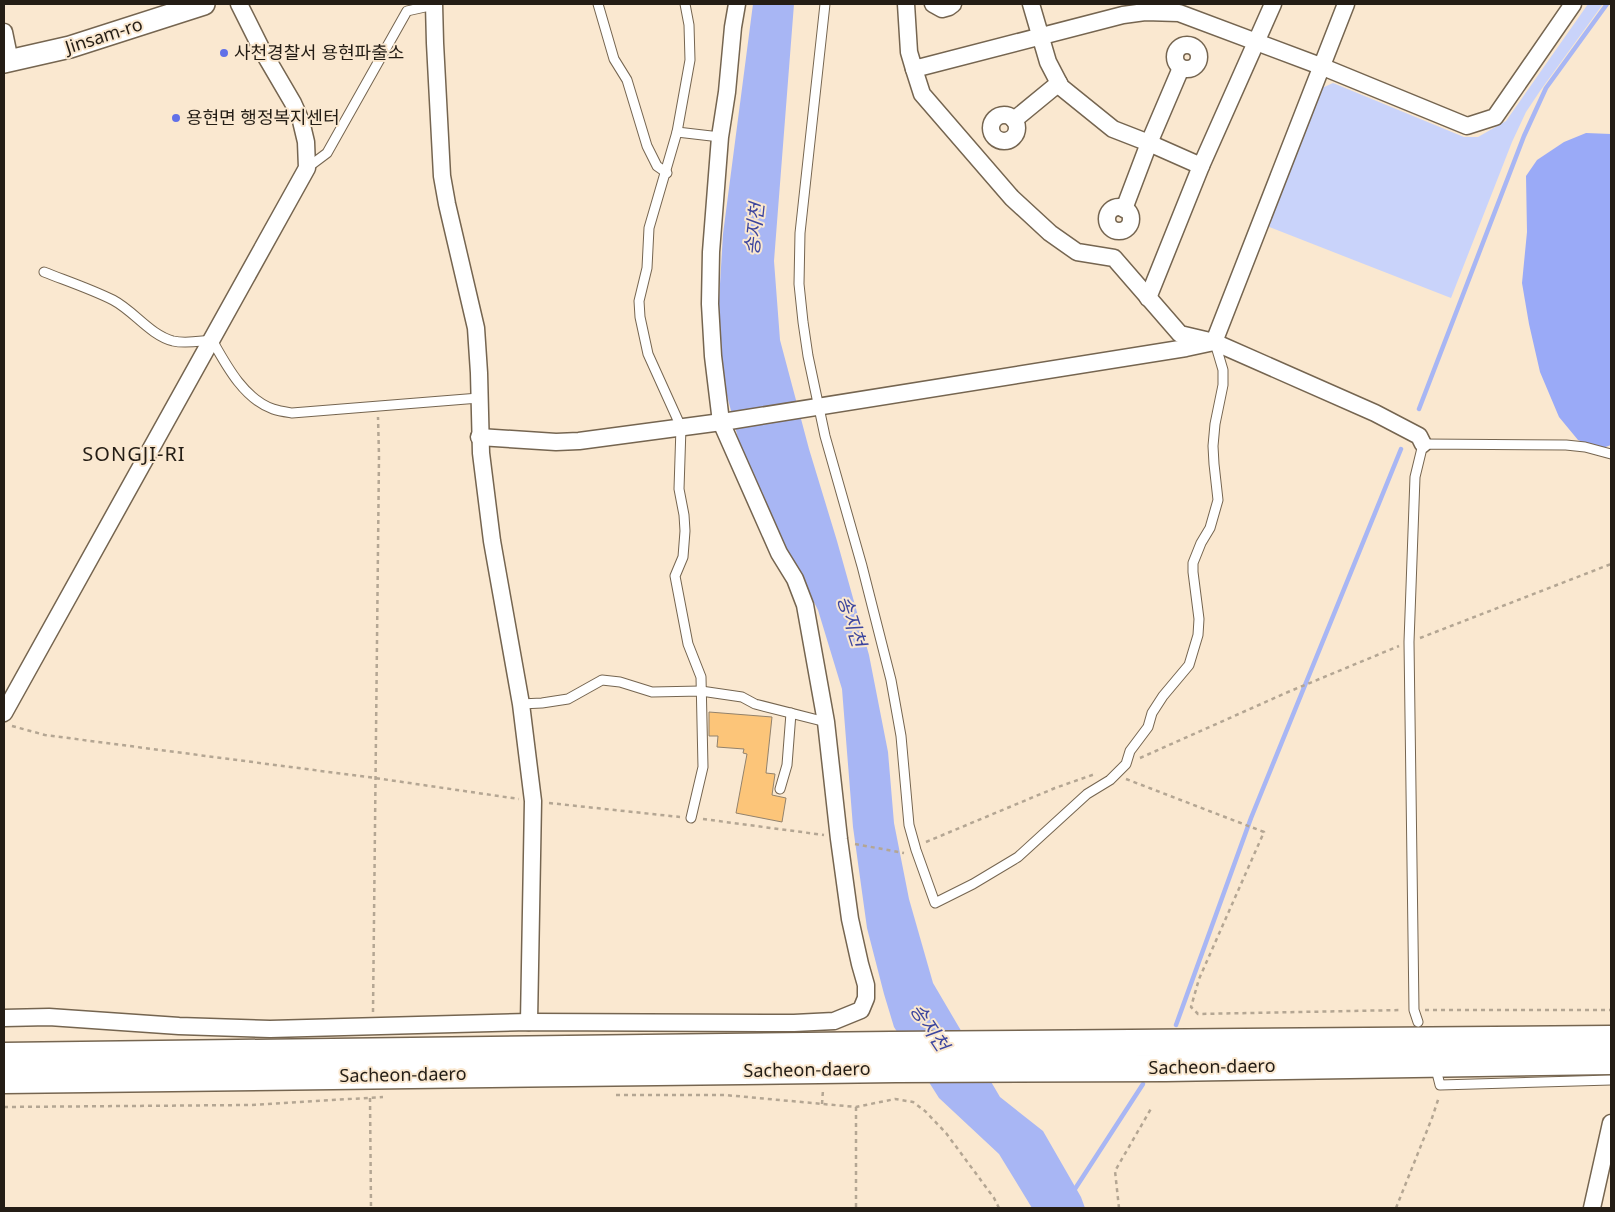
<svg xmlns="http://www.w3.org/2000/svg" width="1615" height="1212" font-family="'Noto Sans','Noto Sans KR',sans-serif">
  <rect width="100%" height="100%" fill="#fae8d0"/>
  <!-- green -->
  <path fill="#c9d3fa" d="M1588,4H1603L1540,91L1526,112L1512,142L1451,298L1264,225L1322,88L1333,83L1464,137H1478L1506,121Z"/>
  <!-- forest -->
  <path fill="#9aaaf7" d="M1586,133L1611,134V445L1600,449L1578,440L1559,417L1540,372L1529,324L1522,283L1527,232L1526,176L1537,160L1564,142Z"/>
  <!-- water -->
  <path fill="#a8b6f4" d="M753,4H794L774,261L780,340L809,449L837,541L869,655L888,752L894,823L909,899L933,983L1000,1097L1043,1131L1081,1197L1085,1208H1032L999,1154L939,1098L894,1027L884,994L867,928L853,827L842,689L818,610L786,548L740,446L720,368L717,334L723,234Z"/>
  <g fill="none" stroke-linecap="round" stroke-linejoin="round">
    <!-- stream -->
    <g stroke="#a8b6f4" stroke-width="4.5">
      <path d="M1419,409L1524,136L1546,88L1607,4"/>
      <path d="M1176,1025L1251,818L1401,449"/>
      <path d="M1073,1192L1143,1084"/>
    </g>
  </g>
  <!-- building -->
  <path fill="#fcc579" stroke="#92826c" d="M709,712L772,717L766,773L775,774L772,795L786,798L782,822L736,813L747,754L743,753L744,749L717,747L718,736H709Z"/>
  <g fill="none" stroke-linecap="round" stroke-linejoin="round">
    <defs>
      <g id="service">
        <path d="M598,4L614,59L627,80L647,146L657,166L667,173"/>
        <path d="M685,4L689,25L690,60L677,132L649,228L647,268L639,301L640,317L648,354L681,427L679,489L684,515L685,531L683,557L675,576L688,644L701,677L703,767L691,818"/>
        <path d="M825,4L800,233L799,284L803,322L808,356L825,436L862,566L891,680L901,736L909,825L916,850L935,903L973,884L1018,857L1087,794L1110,780L1126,764L1130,751L1148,727L1152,713L1163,696L1189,665L1198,635L1199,619L1193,572V563L1201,543L1210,528L1218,500L1214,464L1213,446L1215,424L1223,385V370L1215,343"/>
        <path d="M677,132L720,137"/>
        <path d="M307,168L327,153L407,11L434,5"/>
        <path d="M44,272C67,281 91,289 113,300C134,311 150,335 173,341C186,344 199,341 212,340C226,365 244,399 273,409C279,411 286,412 292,413L479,398"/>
        <path d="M521,704L542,703L568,699L602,680L620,682L652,692L701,691L742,697L755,704L826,722"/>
        <path d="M780,789L787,765L791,713"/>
        <path d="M1418,1022L1414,1010L1409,642L1415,477L1423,444L1566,445L1585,447L1611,454"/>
        <path d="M1437,1073L1440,1085L1611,1080"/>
      </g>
      <g id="minor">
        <path d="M434,4L435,43L442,176L447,204L476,328L479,373L481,453L492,541L521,704L533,801L529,1022"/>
        <path d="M906,4L909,52L914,69L1123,15L1145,12L1179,13L1323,67L1467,126L1495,117L1573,4"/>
        <path d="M933,4L942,9L949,7L953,4"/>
        <path d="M1031,4L1048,62L1061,87L1113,129L1149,143L1201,166L1273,4"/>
        <path d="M4,32L10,61"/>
        <circle cx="1187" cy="57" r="12"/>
        <path d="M914,69L922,94L1012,198L1050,233L1077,252L1114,258L1180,334L1214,342L1346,4"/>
        <circle cx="1004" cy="128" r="13"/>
        <path d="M1014,120L1059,83"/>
        <circle cx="1119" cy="219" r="12"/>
        <path d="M1124,209L1149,143L1181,68"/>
        <path d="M1148,298L1201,166"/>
        <path d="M479,437L556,442L579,441L729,421L1186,348L1214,342L1375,413L1419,436L1423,444"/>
        <path d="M4,713L307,168L306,142L301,121L293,103L262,50L239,4"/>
        <path d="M4,1018L49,1017L179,1026L270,1029L529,1022L794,1023L834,1021L861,1010L866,998V985L860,964L850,919L839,839L826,722L805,605L795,579L779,553L721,422L713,356L710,304L711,252L720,137L727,92L733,27L737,4"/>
        <path d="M1592,1208L1611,1123"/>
      </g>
      <path id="tertiary" d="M4,62L70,47L204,4"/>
      <g id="primary">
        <path d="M4,1056L891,1045L1611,1039"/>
        <path d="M4,1080L896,1069L1166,1068L1611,1061"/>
      </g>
    </defs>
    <!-- service casing -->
    <use href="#service" stroke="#756550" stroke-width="11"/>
    <!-- minor casing -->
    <use href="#minor" stroke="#756550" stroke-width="19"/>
    <!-- tertiary casing -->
    <use href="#tertiary" stroke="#756550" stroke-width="24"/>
    <!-- primary casing -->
    <use href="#primary" stroke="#756550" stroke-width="29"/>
    <!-- path -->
    <g stroke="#b4a693" stroke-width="2.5" stroke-dasharray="4 4" stroke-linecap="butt">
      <path d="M1420,638L1611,564"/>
      <path d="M12,726L45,735L375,778L519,799"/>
      <path d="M1140,758L1288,692L1399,646"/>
      <path d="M1126,779L1264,832L1199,979L1191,1007L1198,1014L1402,1010"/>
      <path d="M549,803L680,817"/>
      <path d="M703,819L824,835"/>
      <path d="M926,842L1055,788L1095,774"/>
      <path d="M855,844L904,853"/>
      <path d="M1425,1010H1611"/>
      <path d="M373,1012L379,456L378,417"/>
      <path d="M616,1095H725L856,1107L895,1099L913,1102L925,1111L946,1133L994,1198L999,1208"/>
      <path d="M370,1098L371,1208"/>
      <path d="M822,1104L823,1090"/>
      <path d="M4,1107L250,1105L383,1097"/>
      <path d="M856,1107V1208"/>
      <path d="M1119,1208L1115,1171L1152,1107"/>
      <path d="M1396,1208L1432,1118L1439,1097"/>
    </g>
    <!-- service -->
    <use href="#service" stroke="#fff" stroke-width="9"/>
    <!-- minor -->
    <use href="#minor" stroke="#fff" stroke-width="16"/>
    <!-- tertiary -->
    <use href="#tertiary" stroke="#fff" stroke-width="21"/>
    <!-- primary -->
    <use href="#primary" stroke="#fff" stroke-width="26"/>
  </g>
  <!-- markers -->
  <g fill="#6170e8" stroke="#fae8d0" stroke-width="2">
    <circle cx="224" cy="53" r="5"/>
    <circle cx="176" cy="118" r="5"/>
  </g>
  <g text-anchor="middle" stroke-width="4" stroke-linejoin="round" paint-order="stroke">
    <!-- street labels -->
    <g font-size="18" fill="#241d15" stroke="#fae8d0">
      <text transform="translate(104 36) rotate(-18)" y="6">Jinsam-ro</text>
      <text transform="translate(1212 1067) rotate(-1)" y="6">Sacheon-daero</text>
      <text transform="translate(807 1070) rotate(-1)" y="6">Sacheon-daero</text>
      <text transform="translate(403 1075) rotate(-1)" y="6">Sacheon-daero</text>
    </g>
    <!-- poi labels -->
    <g font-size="18" fill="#241d15" stroke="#fae8d0" text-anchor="start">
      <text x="234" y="59">사천경찰서 용현파출소</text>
      <text x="186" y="124">용현면 행정복지센터</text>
    </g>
    <!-- water labels -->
    <g font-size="19" font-style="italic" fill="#3c459e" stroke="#fae8d0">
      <text transform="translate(754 229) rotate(-84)" y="7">송지천</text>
      <text transform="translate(852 621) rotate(72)" y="7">송지천</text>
      <text transform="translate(930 1027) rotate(56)" y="7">송지천</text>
    </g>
    <!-- quarter labels -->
    <g font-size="20" letter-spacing="1" fill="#241d15" stroke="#fae8d0">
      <text x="134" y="461">SONGJI-RI</text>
    </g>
  </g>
  <!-- border -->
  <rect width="1615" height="1212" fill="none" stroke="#241d15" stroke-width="10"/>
</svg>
